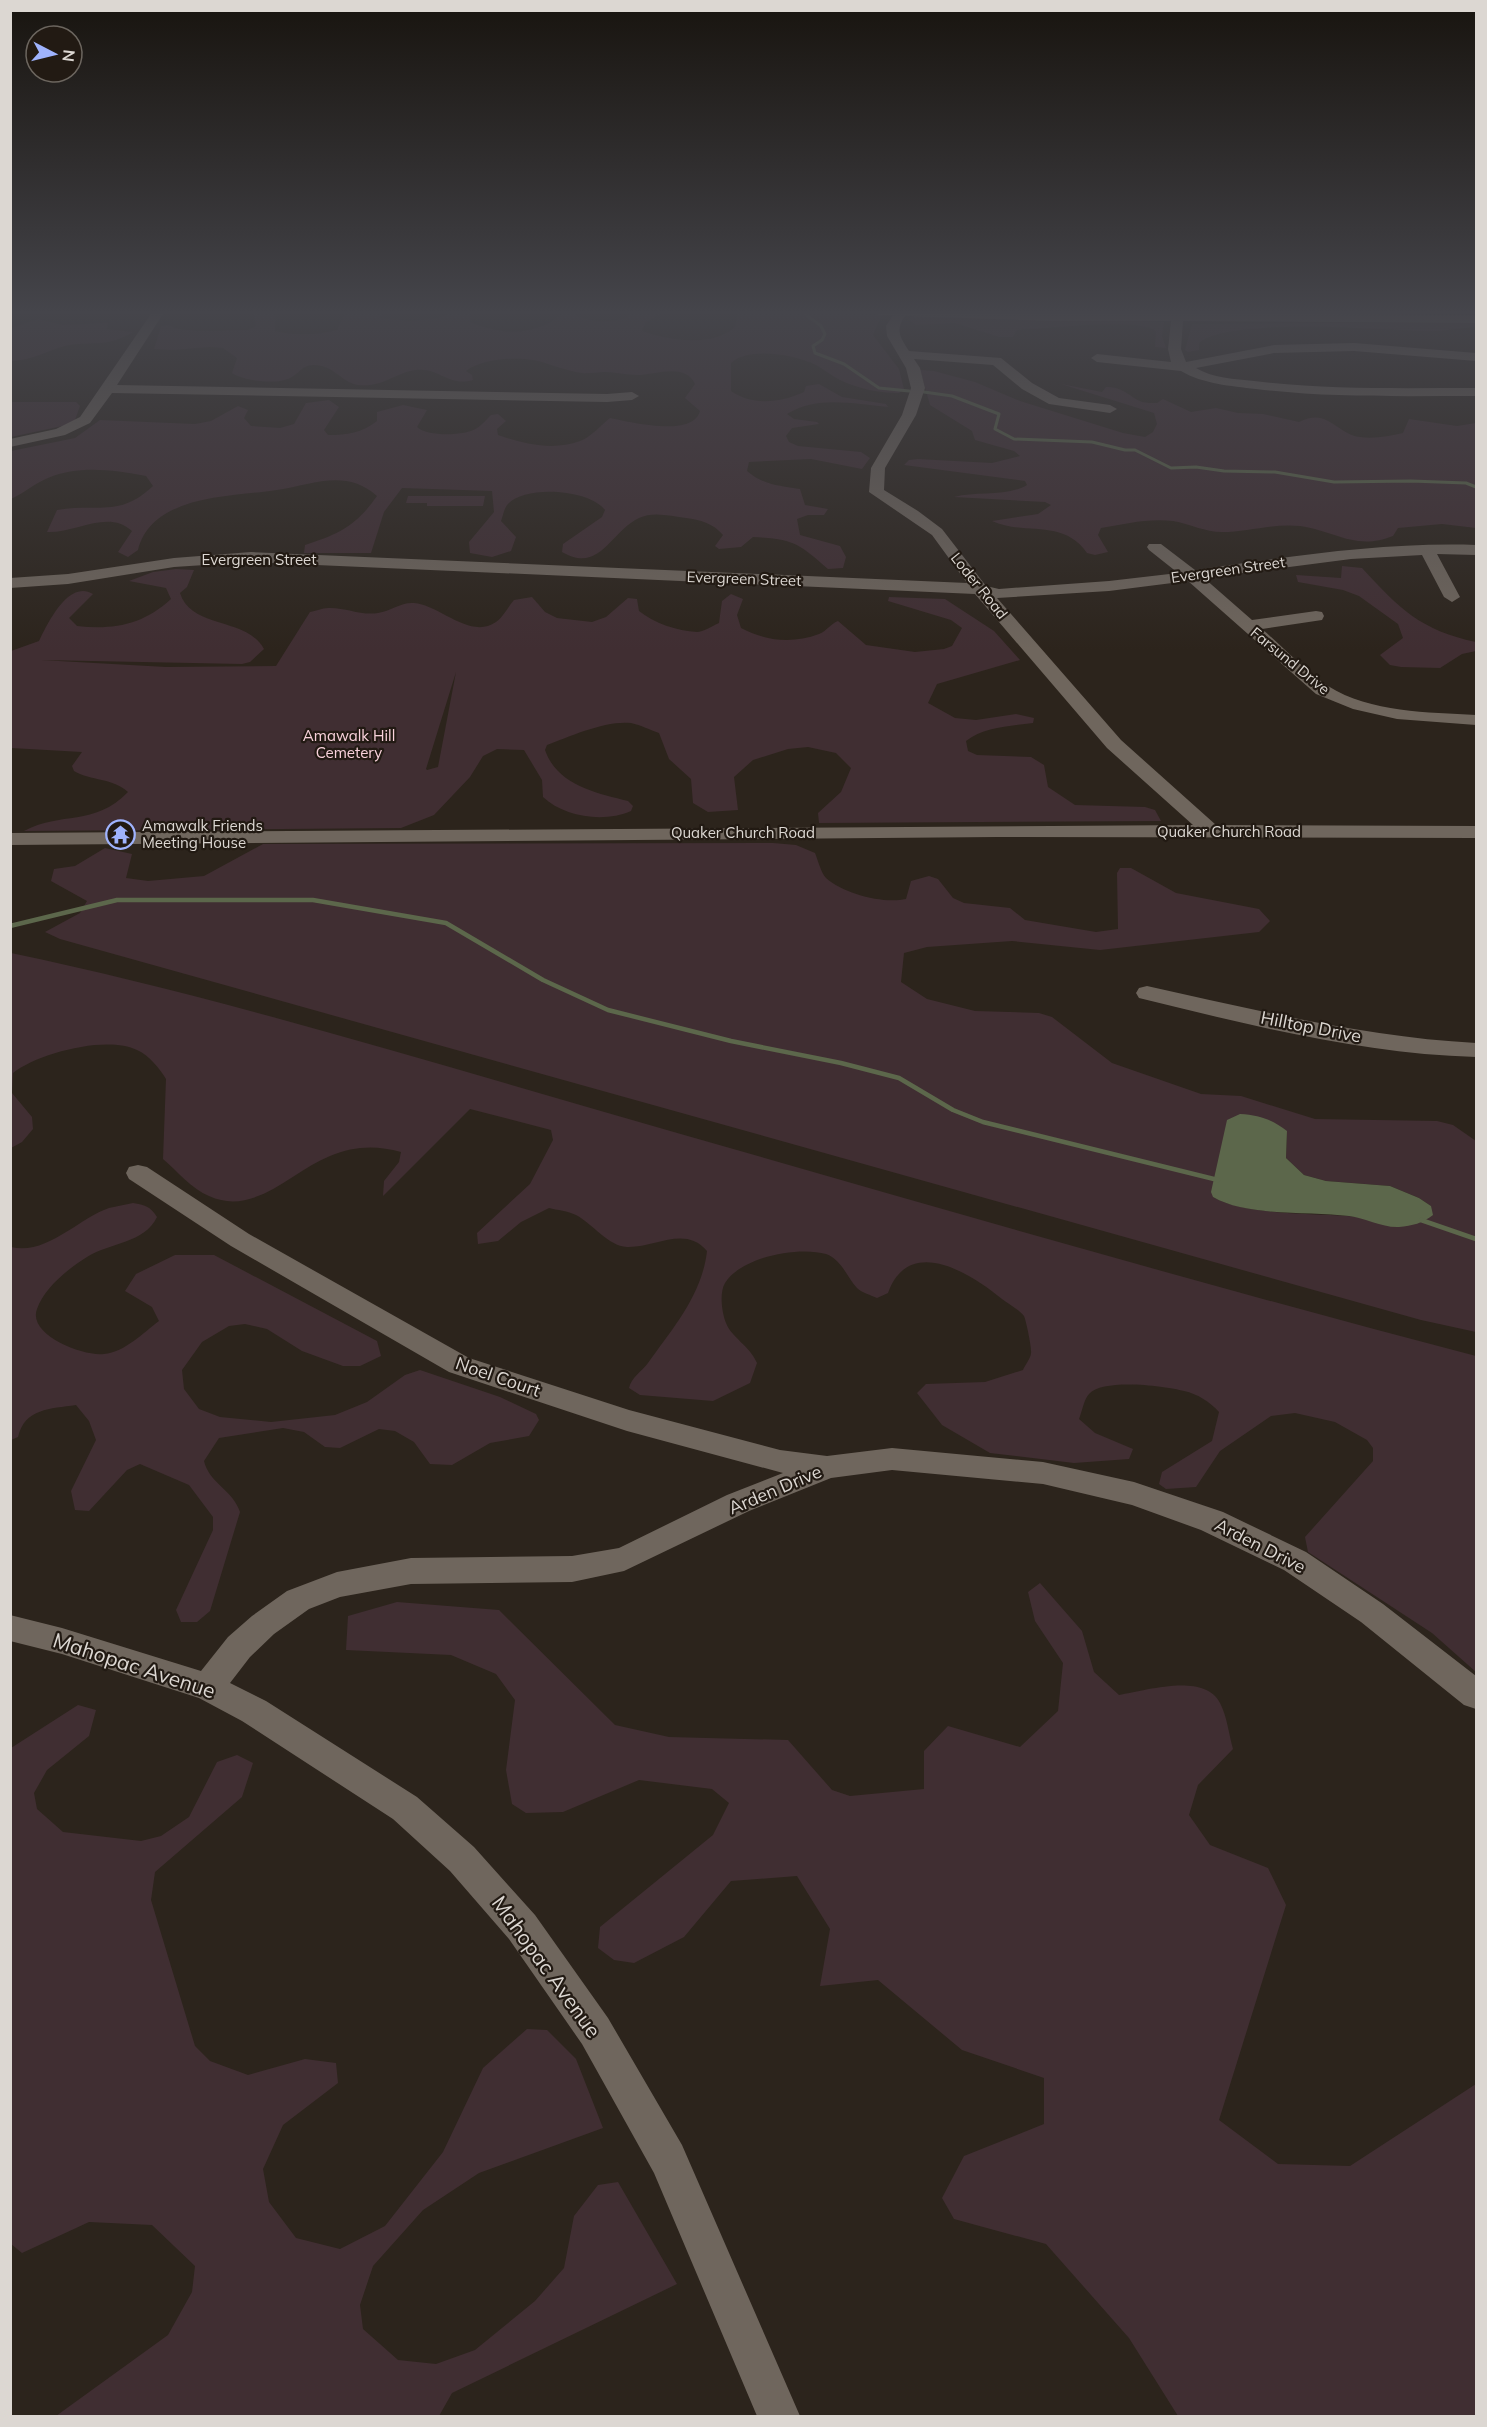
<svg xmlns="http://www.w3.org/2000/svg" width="1487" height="2427" font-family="Mulish,sans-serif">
  <rect width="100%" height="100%" fill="#2c241c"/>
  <!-- green -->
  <g fill="#402e32" fill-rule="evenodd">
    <path d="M253,311H276L275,331C295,336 318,335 337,330L346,311H386L379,318L411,321L438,318L455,311H475L471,313L470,322C494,332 520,336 545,325C563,317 555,311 579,311L577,316C593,323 612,323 628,317L631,311H666L646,322L642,331C668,340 712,348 735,327L738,311H810L882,315L873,335L899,369L904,389L899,393C879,393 859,389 840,380C832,376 825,370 816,365C796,355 749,346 731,363V391C753,406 780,403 804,392L806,386L819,384L842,397L886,404L888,407C853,404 818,395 787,414L794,419L817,422L819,424L792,428L786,436L789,442L798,446L861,452L870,458L862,469L811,459L749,462L747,471C763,485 780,486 800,489L805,505L828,509L824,515H808L797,519L800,535L840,546L846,557L843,568L828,569C798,543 794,539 753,537L741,547L719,549L715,546L723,535C713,523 700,520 686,518C671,516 653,511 639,518C610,532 600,574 562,552L563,544L602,517L605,510C591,490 526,484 508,504C504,508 503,516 501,521L516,537L511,551L492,557L470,553L469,542L494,512L492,491L402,488L384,512L371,553H304L305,545C339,534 356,526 377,496C345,468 313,485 277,490C232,497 152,494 138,550L128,557L118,552L132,531C108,509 77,533 47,532L57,510C98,503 119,518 153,486L146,476C112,470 80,465 48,478C35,483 23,494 11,499V451L75,438L100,420L195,424L211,421L238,406L248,410L244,418L251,426L280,428L294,424L306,403L329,400L339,407L324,430L328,435C347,435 362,433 377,421V412L403,405L427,410L417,427C427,437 466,436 477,428C482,425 487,419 491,415L498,414L506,421L497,429L498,435C524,444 553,451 580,441C591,437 601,425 610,418C630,422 693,438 700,411L685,398L695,384C685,362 655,375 637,375C626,375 615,372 605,372C597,372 589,374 582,373C565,371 549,363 533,360C513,357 482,359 466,371L472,375L473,380C448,387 439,367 416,370C396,372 383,388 358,385C340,382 335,365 313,365C302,365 299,374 290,378C277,385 243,381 232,373L237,358L223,348L210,347L173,350L154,349L161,326L169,325C179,334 232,330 248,330L256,326Z"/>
    <path d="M1308,311H1474L1472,313L1317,314Z"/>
    <path d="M915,315L1164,322L1162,336L1166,348L1155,347L1156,331C1137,317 1045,329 1017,330L1013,337H999L955,323L916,325L908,319Z"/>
    <path d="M38,319L62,325L108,323L107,329L133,332C105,349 93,340 65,346C46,351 31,361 11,361V328Z"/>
    <path d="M1476,322V327C1458,328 1440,332 1422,331C1377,330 1230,317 1199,343V350L1188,352L1185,350L1192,324Z"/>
    <path d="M920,370L934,371L975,382L1020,401L1123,433L1145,437L1153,432L1157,424L1154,413L1061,384L1102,392L1106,387C1124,387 1128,396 1142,402C1146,403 1153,403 1157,403L1163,399L1191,412L1216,408L1238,413L1263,414L1299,422C1328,407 1335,433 1360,437C1375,439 1389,436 1403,433L1409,419L1457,426L1476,423V528L1442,524L1398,528L1393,536C1356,551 1335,531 1300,526C1274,523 1248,532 1222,532C1205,532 1190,524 1173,521C1148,518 1125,524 1101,528L1098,535L1108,552L1095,555L1087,553C1063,518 1024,536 992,521L1038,514L1051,505L1045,502L954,497C977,491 1007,497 1027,485L1025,481L904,465L909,460L918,459L992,463L1020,456L1014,451L975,440L972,431L930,405Z"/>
    <path d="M10,402H76L80,406L75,420L67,425L11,437Z"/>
    <path d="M408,496H485L483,506H427V503H406Z"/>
    <path d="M1342,566L1362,568C1400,609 1420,630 1476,642V651L1462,654L1440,668L1401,667L1390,665L1380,655L1403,638L1398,624L1359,596L1343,590L1298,582L1296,575L1341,578Z"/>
    <path d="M176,569L194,570L187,587L180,593C191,629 247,617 264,649L250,662L242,664L41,660L166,667L276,666L310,612C316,611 322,608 328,608C345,607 361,616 378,613C391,611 401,602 414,603C440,605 470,640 496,622C503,617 508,607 514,600L532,597L545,612L557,618L592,622L606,617L628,598L637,599L639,611C654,623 677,631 697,632C703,632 712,626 719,623L722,601L731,594L743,599L737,615L741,628C766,641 792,644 819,634C827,631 830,624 838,621L866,645L915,652L944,649L952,646L962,628L951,620L888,601L889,597L945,599L994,631L1020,660L937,684L928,703L955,718L976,720L1016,714L1034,718L1033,723C1011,726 984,727 966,741L968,751L977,755L1031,757L1044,765L1048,787L1075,805L1145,807L1155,810L1161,821L819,823L818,813L841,792L851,768L836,753L808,747L788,749L753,760L734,777L738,810L708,812L693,803L691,779L669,759L659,733C650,730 641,725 631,723C607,720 570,736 547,745L545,750C557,785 596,793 628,801L633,806L631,811C604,823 564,817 543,797L542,780L524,750L497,749L483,756L470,777L434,815L401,828L24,831C61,811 94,827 128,792C113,778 91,781 74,771L72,766L82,752L11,748V651L39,641C47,625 68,579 93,594L69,618L77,626C113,630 143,625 171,599L166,588L129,581L153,572ZM456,672L438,767L427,770L426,769Z"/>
    <path d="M773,843L796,845L815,853C818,860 821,873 826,878C844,894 883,904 906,899L911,881L929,876L938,879L953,898L964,903L1010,908L1025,920L1096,932L1118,929L1117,873L1120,868H1131L1176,893L1259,909L1270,921L1259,932L1100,950L1012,941L927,947L904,953L901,982L927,999L975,1011L1039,1013L1052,1017L1112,1063L1201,1094L1241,1096L1315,1119L1437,1121L1453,1125L1476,1141V1332L1421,1320L60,939L45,932L80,913L87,901L51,881L54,869L75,866L105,848L132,854L126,878L148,881L204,876L263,844ZM1287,1131L1286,1158L1304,1175L1326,1181L1390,1186L1419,1198L1431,1206L1397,1227C1381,1223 1363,1217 1347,1216C1309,1213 1245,1215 1213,1197Z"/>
    <path d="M11,953C207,994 400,1053 594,1109C887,1193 1181,1279 1476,1356V1672L1432,1633L1308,1552L1305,1537L1373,1461V1448L1367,1440L1335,1422L1295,1413L1271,1416L1220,1451L1196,1487L1166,1489L1159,1484L1162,1472L1212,1441L1219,1412C1210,1402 1198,1394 1184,1391C1165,1386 1103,1378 1089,1394C1084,1399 1082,1412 1079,1419L1095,1433L1133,1449L1129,1459L1074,1463L990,1453L942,1425L917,1393L926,1384L985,1382L1023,1370C1025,1365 1031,1358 1031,1353C1032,1349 1026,1320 1024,1316C1020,1310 1008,1304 1002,1299C969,1272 909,1235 888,1293L877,1298C871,1295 862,1293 857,1288C847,1277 841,1259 826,1254C798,1246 741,1257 725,1283C719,1293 722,1313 726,1323C731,1337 750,1346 757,1363L750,1383L713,1401L640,1395L629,1388C631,1378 642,1371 648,1363C673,1328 702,1295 707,1251C685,1225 655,1248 627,1247C608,1246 593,1224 576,1215C568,1211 557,1210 549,1208L521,1222L498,1241L478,1244L477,1233L530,1184L553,1140L551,1130L470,1109L383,1196L384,1181L399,1162L401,1152C376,1145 354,1146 330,1156C292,1171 254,1217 209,1196C192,1189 177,1171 163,1159L166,1079C160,1069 149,1055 137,1050C107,1035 38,1053 13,1073L12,1093L32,1117L33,1129L22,1142L11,1148Z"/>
    <path d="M133,1203C145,1205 150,1206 157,1217C145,1243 109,1243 87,1257C69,1268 44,1288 37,1309C27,1335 84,1357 104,1354C125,1352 143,1333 159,1321L152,1307L125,1291L136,1274L175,1255H214L377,1341L381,1356L360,1366H343L302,1351L267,1329L245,1324L229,1326L202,1342L182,1370L184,1389L199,1409L220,1417L271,1422L335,1415L367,1402L405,1375L420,1370L500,1397L536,1414L539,1420L529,1436L490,1443L452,1465L430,1464L414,1442L395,1431L379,1429L340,1448L325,1447L304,1432L283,1428L219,1438L204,1461C209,1483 233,1490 240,1512L210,1611L197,1622H181L176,1610L213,1530V1517L189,1485L140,1464L127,1470L89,1511L75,1510L71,1491L96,1440L89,1421L76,1405C50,1409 25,1408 18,1437L11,1440V1247C46,1256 79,1218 109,1208C117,1206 125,1205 133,1203Z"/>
    <path d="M1040,1583L1082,1631L1094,1672L1119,1695C1145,1691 1204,1672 1220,1703C1227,1716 1229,1735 1233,1749L1198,1785L1189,1815L1210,1845L1268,1868L1286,1905L1219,2120L1278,2164L1350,2166L1476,2084V2416H1178L1129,2338L1046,2244L954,2219L942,2198L964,2156L1044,2124V2078L962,2050L878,1980L820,1986L830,1929L797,1876L731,1881L684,1937L634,1963L614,1960L598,1948L600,1927L713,1835L729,1803L712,1789L639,1780L563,1812L526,1813L512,1804L506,1770L515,1700L496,1674L451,1655L346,1650L348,1616L397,1602L499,1610L615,1725L669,1737L788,1740L832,1790L850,1796L924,1789V1751L948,1726L1020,1747L1058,1711L1063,1663L1035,1621L1028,1592Z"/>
    <path d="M78,1705L96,1710L89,1736L47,1770L34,1793L37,1809L63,1832L141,1841L161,1836L189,1817L217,1762L237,1755L253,1763L242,1797L155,1872L151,1900L195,2046L210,2061L248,2075L305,2059L336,2063L338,2083L283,2125L263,2169L269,2202L296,2238L340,2249L385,2226L443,2152L483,2068L527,2029L547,2030L576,2059L603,2128L479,2173L423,2210L373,2266L360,2305L363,2329L398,2360L436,2364L475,2350L535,2301L564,2268L574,2216L598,2185L618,2182L677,2284L452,2393L439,2416H56L168,2335L192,2292L195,2266L152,2225L89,2222L22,2253L11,2244V1748Z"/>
  </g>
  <!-- water -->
  <path fill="#5c674b" d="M1240,1114C1259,1115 1271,1119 1287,1131L1286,1158L1304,1175L1326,1181L1390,1186L1419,1198L1431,1206L1433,1215C1423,1223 1412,1226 1399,1227C1383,1228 1365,1218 1349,1216C1309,1211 1247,1217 1213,1197L1211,1192L1227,1120Z"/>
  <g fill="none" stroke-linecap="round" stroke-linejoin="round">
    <!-- stream-far1 -->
    <g stroke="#5c674b" stroke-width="3">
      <path d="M801,311L821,326L825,334L822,340L813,346L815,353L844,364L879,388L909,391"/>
      <path d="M924,392L952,396L999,414L995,429L1014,439L1092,442L1125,450H1135L1171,468L1196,467L1224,471L1275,472L1334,482L1411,481L1466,483L1476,487"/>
    </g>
    <!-- stream -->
    <g stroke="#5c674b" stroke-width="4.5">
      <path d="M10,926L117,900H313L446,923L543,980L608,1010L731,1041L841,1063L899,1078L953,1110L983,1122L1218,1180"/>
      <path d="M1421,1220L1476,1239"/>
    </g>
    <!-- minor -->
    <g fill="#6f665d" fill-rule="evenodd">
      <path d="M153,311H165L117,385L607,394L632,392L639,396L632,400L607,402L112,393L90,423L65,435L10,447V439L56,429L80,417Z"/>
      <path d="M873,311L1476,315V323L1183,321L1181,349L1186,362L1274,345L1354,343L1476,353V361L1354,351L1274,353L1196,368C1212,378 1235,379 1254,381C1327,390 1402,388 1476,388V396C1403,396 1329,398 1256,389C1231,386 1203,384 1181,371L1097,362L1091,358L1097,354L1171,362L1168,349L1171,321H1053L905,316C895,330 900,337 909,351L1001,358L1032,383L1059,398L1110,405L1117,409L1110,413L1049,404L1022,389L993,365L914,359L920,368L925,388L916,415L885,468L884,490L918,511L942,529L986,586L999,589L1109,581L1178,573L1149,550L1147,547L1149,544H1161L1195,570C1288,557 1382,542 1476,545V555L1437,554L1460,597L1452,602L1444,597L1422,555L1351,559L1204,578L1252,620L1316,611L1322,612L1324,616L1322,620L1262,629C1283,647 1306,672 1328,686C1371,713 1428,712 1476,715V725L1397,719L1353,709L1316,694L1188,581L1109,591L997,598L1121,740L1216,825L1476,826V838L997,837L10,845V833L1193,825L1107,748L975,594L251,562L174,567L68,584L10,588V578L68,574L174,558L251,552L967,583L932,535L869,492L871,468L902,415L911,388L906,368L887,336L886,326L893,315H879Z"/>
      <path d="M1147,986C1256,1010 1364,1037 1476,1043V1057C1363,1054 1249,1025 1139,998L1136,993L1139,988Z"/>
      <path d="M138,1165L147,1167L249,1234L469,1358L629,1410L780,1450L827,1456L892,1448L1043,1462L1134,1482L1223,1512L1306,1552L1383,1604L1476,1676V1709L1464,1705L1361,1622L1284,1570L1201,1530L1132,1505L1043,1484L892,1470L831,1478L749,1511L624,1571L572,1582L411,1584L340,1597L309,1609L274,1634L250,1657L230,1683L266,1701L417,1797L474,1847L535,1915L608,2018L682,2145L800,2416H757L654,2173L582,2044L509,1939L450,1871L393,1819L242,1721L199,1698L62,1654L10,1641V1615L62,1628L201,1671L228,1637L252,1616L287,1591L337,1572L411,1558L572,1556L619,1548L727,1495L783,1473L627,1431L449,1372L231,1246L129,1179L126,1173L129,1167Z"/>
    </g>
  </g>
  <!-- sky -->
  <linearGradient id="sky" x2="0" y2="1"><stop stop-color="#18140f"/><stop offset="0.48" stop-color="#45454b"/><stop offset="1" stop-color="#45454b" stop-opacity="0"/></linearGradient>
  <rect width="1487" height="650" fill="url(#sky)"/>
  <!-- icons -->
  <defs>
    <symbol id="temple-ring" viewBox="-11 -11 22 22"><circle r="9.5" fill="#221a13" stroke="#9fb3fd" stroke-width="1.5"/><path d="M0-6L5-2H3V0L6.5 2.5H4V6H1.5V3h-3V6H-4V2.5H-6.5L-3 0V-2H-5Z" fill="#9fb3fd"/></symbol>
  </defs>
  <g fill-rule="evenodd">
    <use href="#temple-ring" x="104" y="818" width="33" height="33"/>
  </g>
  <g text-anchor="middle" stroke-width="4.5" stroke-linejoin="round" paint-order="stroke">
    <!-- far-street labels -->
    <g font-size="15" fill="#dcd7d2" stroke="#221a13">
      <text x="259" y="565">Evergreen Street</text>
      <text transform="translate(1228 570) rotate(-8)" y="5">Evergreen Street</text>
      <text transform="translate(744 579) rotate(2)" y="5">Evergreen Street</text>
      <text transform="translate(979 586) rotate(51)" y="5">Loder Road</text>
      <text transform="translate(1290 661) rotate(39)" y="5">Farsund Drive</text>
      <text x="1229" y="837">Quaker Church Road</text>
      <text x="743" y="838">Quaker Church Road</text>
    </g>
    <!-- far-park labels -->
    <g font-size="15" fill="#f9d2db" stroke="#221a13">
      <text x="349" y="741">Amawalk Hill<tspan x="349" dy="17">Cemetery</tspan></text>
    </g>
    <!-- far-poi labels -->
    <g font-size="15" fill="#dcd7d2" stroke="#221a13" text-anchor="start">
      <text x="142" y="831">Amawalk Friends<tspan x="142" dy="17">Meeting House</tspan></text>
    </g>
    <!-- street labels -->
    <g font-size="18" fill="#dcd7d2" stroke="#221a13">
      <text transform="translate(1311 1027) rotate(11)" y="6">Hilltop Drive</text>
      <text transform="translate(498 1377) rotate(19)" y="6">Noel Court</text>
      <text transform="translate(775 1490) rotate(-23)" y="6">Arden Drive</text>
      <text transform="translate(1260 1546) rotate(27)" y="6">Arden Drive</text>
    </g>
    <!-- near-street labels -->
    <g font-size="21" fill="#dcd7d2" stroke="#221a13">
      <text transform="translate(134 1666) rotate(18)" y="7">Mahopac Avenue</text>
      <text transform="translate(546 1967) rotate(54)" y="7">Mahopac Avenue</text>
    </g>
  </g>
  <!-- border -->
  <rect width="1487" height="2427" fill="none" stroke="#dcd7d2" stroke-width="24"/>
  <!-- north arrow -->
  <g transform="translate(54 54) rotate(97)"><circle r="28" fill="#221a13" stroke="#6c665f" stroke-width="1.5"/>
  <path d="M0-4.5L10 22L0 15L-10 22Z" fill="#9fb3fd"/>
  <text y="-9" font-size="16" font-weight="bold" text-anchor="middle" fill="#dcd7d2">N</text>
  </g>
</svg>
